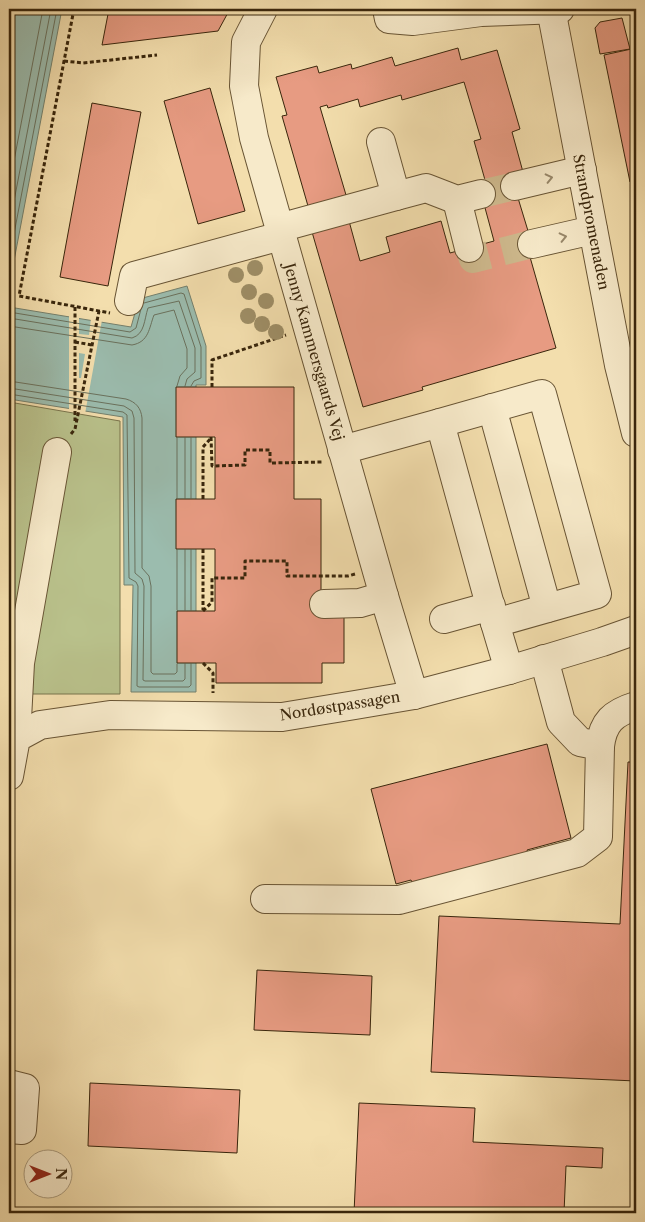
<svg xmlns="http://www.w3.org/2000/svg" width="645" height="1222" font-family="'Libre Caslon Text',serif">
  <rect width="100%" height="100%" fill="#f3dead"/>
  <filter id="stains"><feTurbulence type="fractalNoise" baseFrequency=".004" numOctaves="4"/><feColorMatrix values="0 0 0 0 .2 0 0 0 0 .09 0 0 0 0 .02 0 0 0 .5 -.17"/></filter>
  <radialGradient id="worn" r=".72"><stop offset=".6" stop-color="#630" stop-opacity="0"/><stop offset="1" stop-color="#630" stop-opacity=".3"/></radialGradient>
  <!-- green -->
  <path fill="#b9c18b" stroke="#79744c" d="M9,402L120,421V694H32V651L9,648Z"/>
  <!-- water -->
  <g fill="#9bbcae" stroke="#74806d">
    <path d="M9,9H62L9,287Z"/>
    <path d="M187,286L206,346V385H196V692H131L133,585H124L123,417L9,399V307L131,327L139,299Z"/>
  </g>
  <!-- pier -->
  <path fill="#f3dead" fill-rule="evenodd" d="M69,314L79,316V334L89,335L91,318L102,320L85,414L69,411ZM79,353L85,354L81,378H79Z"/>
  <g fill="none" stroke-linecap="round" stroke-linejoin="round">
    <!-- shore -->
    <g stroke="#6a715d" stroke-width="1">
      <path d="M9,187L43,9"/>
      <path d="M9,227L51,9"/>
      <path d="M9,260L57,9"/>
      <path d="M144,303L181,293L184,294L201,347V378L194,381L191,386"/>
      <path d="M9,312L130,332L136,328L141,309"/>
      <path d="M9,318L132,338C145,334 144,320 148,308L179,301L195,348V372L187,379L185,386"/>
      <path d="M9,326L132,345C149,342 149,328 154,315L174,310L187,349V368L180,376L177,386"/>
      <path d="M9,381L126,399C136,402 141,408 142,418V568L149,576L151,586V672L153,674H175L177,672V664"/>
      <path d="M9,388L124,406L132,411L134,418L135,573L142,579L144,586L143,680L145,681H183L185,679V664"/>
      <path d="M9,394L123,412L127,415L129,578L136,582L138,586L137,686L139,687H189L191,685V664"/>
      <path d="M177,498V438"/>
      <path d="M185,498V438"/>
      <path d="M191,498V438"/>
      <path d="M177,610V550"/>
      <path d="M185,610V550"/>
      <path d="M191,610V550"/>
    </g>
  </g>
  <!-- building -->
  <g fill="#e79b82" stroke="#39260c">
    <path d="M109,9H230L218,31L102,45Z"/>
    <path d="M622,18L630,49L600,54L595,28L600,22Z"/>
    <path d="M458,48L461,60L497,50L520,129L512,132L523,172L511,175L532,244L530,257L556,348L422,387L423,390L363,407L312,232L349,221L360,261L390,252L386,237L441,221L450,253L494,241L478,182L485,180L474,141L481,139L464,82L402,100L401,95L360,107L358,99L328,108L327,105L320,107L346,195L308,206L282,116L287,115L276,77L317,66L319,73L351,64L352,69L392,57L395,66Z"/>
    <path d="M636,48V181L630,182L604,55Z"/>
    <path d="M210,88L245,211L198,224L164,101Z"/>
    <path d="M92,103L141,112L108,286L60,277Z"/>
    <path d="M176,387H294V499H321V611H344V663H322V683H216V663H177V611H215V549H176V499H215V437H176Z"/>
    <path d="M547,744L571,838L527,850L529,855L413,885L411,880L396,884L371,789Z"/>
    <path d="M628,762H636V1081L431,1072L439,916L620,924Z"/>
    <path d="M257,970L372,976L370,1035L254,1030Z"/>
    <path d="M90,1083L240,1090L237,1153L88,1146Z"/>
    <path d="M359,1103L475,1108L473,1142L603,1148L602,1168L566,1166L564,1213H354Z"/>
  </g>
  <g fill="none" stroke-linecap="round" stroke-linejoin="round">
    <!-- minor-tunnel -->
    <g stroke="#ceb98d" stroke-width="28" stroke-dasharray="28 14" stroke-linecap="butt">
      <path d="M481,194L515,186"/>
      <path d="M469,248L473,259L532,244"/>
    </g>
    <defs>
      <g id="minor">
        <path d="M263,9L246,42L244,86L254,138L384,596L414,695"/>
        <path d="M387,9L389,19L413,21L481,12L560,9"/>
        <path d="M551,9L619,365L636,433"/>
        <path d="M515,186L582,170"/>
        <path d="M396,196L426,188L457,200L481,194"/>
        <path d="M457,200L469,248"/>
        <path d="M279,228L396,196L381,142"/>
        <path d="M532,244L593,230"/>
        <path d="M129,301L134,276L281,236"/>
        <path d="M542,394L597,594L495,623L440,423Z"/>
        <path d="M492,408L547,608"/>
        <path d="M342,450L440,423"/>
        <path d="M324,604L360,603L384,596"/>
        <path d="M444,619L491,606"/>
        <path d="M495,623L509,670"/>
        <path d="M9,738H16L20,663L57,452"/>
        <path d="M600,746C603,722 613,713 636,706"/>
        <path d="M9,776L16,738L40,725L110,715L282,717L355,705L414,695L509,670L602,642L636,630"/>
        <path d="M265,899L399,900L577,853L598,837L600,746L580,742L561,722L544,659"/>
        <path d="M9,1084L25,1088L22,1130L9,1129"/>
      </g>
    </defs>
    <!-- minor casing -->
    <use href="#minor" stroke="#685434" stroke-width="30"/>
    <!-- path -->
    <g stroke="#39260c" stroke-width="3" stroke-dasharray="4 2.5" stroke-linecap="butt">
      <path d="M74,9L19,296L110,313"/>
      <path d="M64,61L83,63L157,55"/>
      <path d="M75,307V421"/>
      <path d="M75,342L92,345"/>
      <path d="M212,387V360L286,335"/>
      <path d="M71,434L75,429L99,311"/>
      <path d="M211,437L212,466L245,465V450H270V463L322,462"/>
      <path d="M203,499V447L211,438"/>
      <path d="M203,549V610"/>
      <path d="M203,611L212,602V578H245V561H287V576H348L355,574"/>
      <path d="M203,663L213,673V693"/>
    </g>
    <!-- minor -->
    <use href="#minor" stroke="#f7eaca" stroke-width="28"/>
  </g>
  <!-- trees -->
  <g fill="#9e8e66">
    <circle cx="255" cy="268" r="8"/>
    <circle cx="236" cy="275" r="8"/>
    <circle cx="249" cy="292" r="8"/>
    <circle cx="266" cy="301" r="8"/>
    <circle cx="248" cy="316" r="8"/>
    <circle cx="262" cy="324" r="8"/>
    <circle cx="276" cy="332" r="8"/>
  </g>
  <!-- one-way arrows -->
  <defs><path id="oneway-chevron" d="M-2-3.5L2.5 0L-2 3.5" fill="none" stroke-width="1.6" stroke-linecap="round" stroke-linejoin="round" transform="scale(1.25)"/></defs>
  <g stroke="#98886b">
    <use href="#oneway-chevron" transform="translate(549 178) rotate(-13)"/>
    <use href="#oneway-chevron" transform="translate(563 237) rotate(-13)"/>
  </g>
  <g text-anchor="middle" stroke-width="5" stroke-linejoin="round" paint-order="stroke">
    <!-- street labels -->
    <g font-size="15" fill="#39260c" stroke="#f7eaca">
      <text transform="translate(591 222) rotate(79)" y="5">Strandpromenaden</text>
      <text transform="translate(314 352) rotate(74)" y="5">Jenny Kammersgaards Vej</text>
      <text transform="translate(340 706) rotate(-9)" y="5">Nordøstpassagen</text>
    </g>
  </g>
  <!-- margin -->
  <rect width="645" height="1222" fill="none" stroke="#f3dead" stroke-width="30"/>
  <rect x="10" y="10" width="625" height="1202" fill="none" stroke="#39260c" stroke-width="2.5"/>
  <rect x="15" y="15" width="615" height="1192" fill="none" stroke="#39260c"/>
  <!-- north arrow -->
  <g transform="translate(48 1174) rotate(90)"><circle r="24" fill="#f7eaca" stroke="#ab9c7e"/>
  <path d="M0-4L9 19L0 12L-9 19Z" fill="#8f2418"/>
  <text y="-8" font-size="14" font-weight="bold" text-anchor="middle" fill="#39260c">N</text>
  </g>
  <rect width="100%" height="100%" filter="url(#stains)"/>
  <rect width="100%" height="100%" fill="url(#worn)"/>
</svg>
